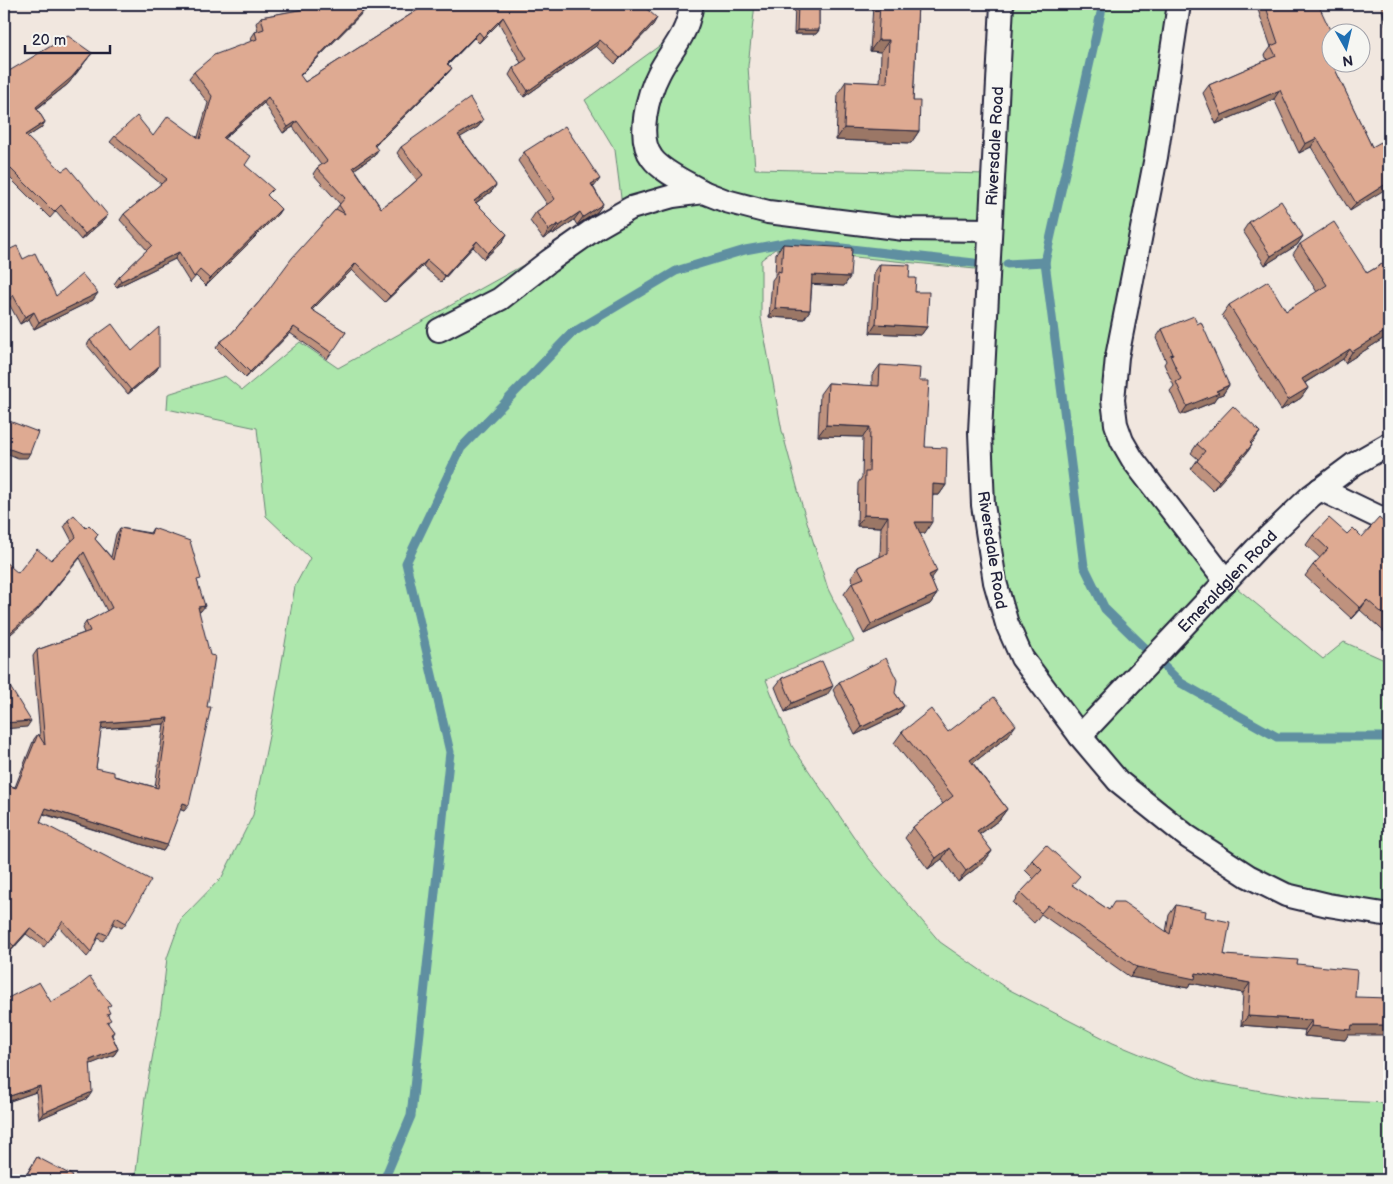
<svg xmlns="http://www.w3.org/2000/svg" width="1393" height="1184" font-family="'Balsamiq Sans',sans-serif">
  <rect width="100%" height="100%" fill="#f1e7df"/>
  <filter id="ink" filterUnits="userSpaceOnUse"><feTurbulence type="fractalNoise" baseFrequency=".02" numOctaves="2"/><feDisplacementMap in="SourceGraphic" scale="10" xChannelSelector="R" yChannelSelector="G"/><feConvolveMatrix kernelMatrix="1 2 1 2 8 2 1 2 1" color-interpolation-filters="sRGB"/></filter>
  <g filter="url(#ink)">
    <!-- green -->
    <path fill="#ade7ac" stroke="#688474" d="M686,4H755L748,66L755,169L989,174L997,4H1180L1117,423L1226,579L1323,659L1344,642L1389,662V914L1294,895L1119,780L1023,658L996,581L985,270L775,249L761,260V318L782,431L803,509L828,589L854,641L766,680L792,746L867,856L940,942L1006,988L1113,1043L1205,1081L1312,1100L1389,1103V1180H135L145,1098L161,1009L167,958L181,919L222,877L253,815L270,731L295,586L310,558L266,516L257,428L167,409L168,394L225,376L242,390L300,342L338,368L581,233L622,206L615,150L585,100L681,30Z"/>
    <g fill="none" stroke-linecap="round" stroke-linejoin="round">
      <!-- stream -->
      <g stroke="#5f8fa1" stroke-width="9">
        <path d="M1103,4L1045,262L1084,566L1105,609L1181,683L1277,737H1389"/>
        <path d="M1007,264L1045,262"/>
        <path d="M384,1180L411,1116L450,752L406,563L461,448L572,333L676,271L745,250L789,242L974,263"/>
      </g>
      <defs>
        <g id="street">
          <path d="M692,4C690,14 688,24 683,33C676,47 666,59 659,73C648,94 636,137 652,158C662,172 688,183 703,192"/>
          <path d="M1002,4L980,432L983,505L995,582L1007,624L1022,658L1080,736L1118,781L1188,837L1248,876L1286,895L1328,905L1389,915"/>
          <path d="M1179,4L1156,157L1117,357L1113,400L1116,424L1122,441L1133,460L1226,581"/>
          <path d="M439,330L500,299L549,261L596,228L631,208L673,196L703,192L726,201L768,212L904,229L989,230"/>
          <path d="M1320,489L1389,522"/>
          <path d="M1080,736L1256,549L1311,496L1354,464L1389,444"/>
        </g>
      </defs>
      <!-- street casing -->
      <use href="#street" stroke="#22223b" stroke-width="26"/>
      <!-- street -->
      <use href="#street" stroke="#f6f6f2" stroke-width="22"/>
    </g>
    <!-- wall -->
    <g fill="#bf927e" stroke="#22223b" fill-rule="evenodd">
      <path d="M320,4H371L300,76L305,82L427,4L653,25L615,64L596,46L524,97L509,75L513,68L521,63L499,23L479,43L474,38L448,65L452,68L447,74L375,146L374,156L355,169L381,208L400,195L417,180L397,153L401,147L483,120L478,127L460,137L496,185L492,191L476,203L507,234L503,241L484,259L473,247L441,282L423,266L385,302L352,270L312,310L346,332L327,359L290,333L246,378L216,348L220,342L231,334L260,301L340,204L313,174L317,168L321,165L293,127L283,133L264,103L224,139L245,165L268,196L281,209L277,215L206,286L196,276L190,283L175,259L117,287L114,284L119,277L147,250L120,220L124,214L161,184L110,142L115,136H153L198,137L208,103L189,78L194,72L252,41L251,38L255,32L258,31L256,23L261,17L322,6Z"/>
      <path d="M795,4H819V30L816,34H794Z"/>
      <path d="M874,4H918L913,101L919,131L911,143L836,140L838,93L846,81L880,83L881,52L870,51L873,6Z"/>
      <path d="M1256,4H1318L1337,69L1335,70L1372,147L1389,157L1350,211L1311,147L1299,153L1274,99L1216,124L1203,93L1209,85L1267,60L1265,55L1271,47Z"/>
      <path d="M1381,4H1389V24L1386,25Z"/>
      <path d="M92,53L68,84L37,109L45,122L41,128L27,137L103,221L81,240L56,211L50,218L4,172V74Z"/>
      <path d="M524,152L594,188L603,204L597,212L577,225L574,220L553,235L552,233L543,239L530,221L536,212L547,204L518,161Z"/>
      <path d="M1249,222L1303,236L1297,245L1265,265L1243,231Z"/>
      <path d="M783,244L850,277L844,286L812,284L810,310L804,319L769,317L772,280L775,276L776,253Z"/>
      <path d="M1300,244L1367,273L1389,260V335L1345,363L1343,359L1305,383L1308,388L1301,398L1281,410L1222,315L1229,305L1286,311L1317,292L1293,254Z"/>
      <path d="M23,259L56,296L93,300L34,329L29,319L20,324L8,302Z"/>
      <path d="M880,264L909,278L915,292L927,327L921,335L870,333L874,273Z"/>
      <path d="M1197,324L1229,385L1223,394L1217,396L1213,402L1181,415L1170,391L1174,386L1164,364L1166,361L1156,338L1162,329Z"/>
      <path d="M90,340L132,351L159,366L156,371L128,394L87,345Z"/>
      <path d="M880,365L919,381L925,447L946,485L939,495H933L925,533H920L931,580L937,594L930,604L864,634L844,594L852,583L853,582L851,577L858,567L880,557L881,527L857,526L858,483L862,477L863,437L818,436L820,394L828,383L872,386V376Z"/>
      <path d="M1260,432L1251,444L1252,445L1246,454L1213,490L1191,469L1198,459L1191,453L1197,444Z"/>
      <path d="M68,520L98,534L95,539L111,557L116,534L120,528L150,533L153,528L198,583L201,611L199,612L184,811L180,809L167,845L163,851L43,814L40,822L126,923L122,928L113,924L107,935L103,941L97,938L91,952L87,957L59,927L44,947L26,934L10,952L4,946V784L15,787L34,739L38,734L40,736L33,656L37,650L84,633L82,628L86,622L107,611L80,558L34,614L18,573L51,560L72,541L64,526ZM164,724L155,787L114,776L96,768L101,729Z"/>
      <path d="M1389,527V636L1360,610L1352,619L1305,576L1313,565L1320,558L1306,545L1313,535L1347,534L1362,537Z"/>
      <path d="M782,678L827,695L785,712L775,687Z"/>
      <path d="M839,682L895,693L904,706L897,715L855,735L833,690Z"/>
      <path d="M902,732H948L1008,736L973,763L1007,809L999,820L979,835L992,851L984,862L958,882L942,859L928,869L905,838L913,827L943,804L894,743Z"/>
      <path d="M1032,860L1073,886L1109,910L1166,932L1169,915L1176,905L1205,917L1224,955L1297,964L1348,1035L1345,1040L1304,1036L1305,1030L1241,1025L1243,993L1191,983L1188,988L1130,977L1041,914L1034,923L1013,903L1020,893L1034,879L1025,870Z"/>
      <path d="M4,1000L51,1002L108,1009V1024L114,1032L112,1035L118,1049L114,1055L90,1064L88,1098L39,1119L36,1092L4,1103Z"/>
      <path d="M37,1157L70,1180H23Z"/>
    </g>
    <!-- shaded-wall -->
    <g fill="#9b7766" stroke="#22223b">
      <path d="M369,4H371L295,81L300,75Z"/>
      <path d="M503,17L499,23L479,43L483,37Z"/>
      <path d="M657,18L653,25L615,64L620,58Z"/>
      <path d="M797,30H819L816,34H794Z"/>
      <path d="M479,32L474,38L442,70L447,64Z"/>
      <path d="M600,40L596,46L524,97L528,91Z"/>
      <path d="M878,40H889L881,52L870,51Z"/>
      <path d="M92,53L68,84L31,113L36,107Z"/>
      <path d="M1338,62H1341L1337,69L1327,73L1333,65Z"/>
      <path d="M452,68L447,74L370,151L374,145Z"/>
      <path d="M1280,90L1274,99L1216,124L1222,115Z"/>
      <path d="M268,97L264,103L218,144L223,138Z"/>
      <path d="M483,120L478,127L454,141L458,135Z"/>
      <path d="M297,121L293,127L283,133L288,127Z"/>
      <path d="M45,122L41,128L21,141L25,135Z"/>
      <path d="M844,128L919,131L911,143L836,140Z"/>
      <path d="M1317,138L1311,147L1299,153L1305,144Z"/>
      <path d="M378,150L374,156L349,173L353,167Z"/>
      <path d="M600,179L594,187L591,184Z"/>
      <path d="M1389,182V187L1350,211L1356,203Z"/>
      <path d="M496,185L492,191L470,207L474,201Z"/>
      <path d="M603,204L597,212L577,225L583,217Z"/>
      <path d="M281,209L277,215L206,286L210,279Z"/>
      <path d="M580,212L574,220L553,235L559,226Z"/>
      <path d="M108,215L103,221L81,240L85,234Z"/>
      <path d="M558,224L552,233L543,239L549,230Z"/>
      <path d="M507,234L503,241L484,259L488,253Z"/>
      <path d="M1303,236L1297,245L1265,265L1271,256Z"/>
      <path d="M477,241L473,247L441,282L445,276Z"/>
      <path d="M179,252L175,259L117,287L121,281Z"/>
      <path d="M427,260L423,266L385,302L390,296Z"/>
      <path d="M356,263L352,270L307,315L311,309Z"/>
      <path d="M812,275L850,277L844,286L806,284Z"/>
      <path d="M98,293L93,300L34,329L39,322Z"/>
      <path d="M13,295L8,302L4,307V305Z"/>
      <path d="M775,308L810,310L804,319L769,317Z"/>
      <path d="M34,312L29,319L20,324L25,317Z"/>
      <path d="M876,324L927,327L921,335L870,333Z"/>
      <path d="M294,327L290,333L246,378L250,372Z"/>
      <path d="M1389,329V335L1345,363L1352,352Z"/>
      <path d="M1350,349L1343,359L1295,389L1302,379Z"/>
      <path d="M159,366L156,371L128,394L131,390Z"/>
      <path d="M1229,385L1223,394L1217,396L1213,402L1181,415L1187,406Z"/>
      <path d="M1308,388L1301,398L1281,410L1288,400Z"/>
      <path d="M826,425L870,427L863,437L818,436Z"/>
      <path d="M1260,432L1254,441L1243,452L1250,443Z"/>
      <path d="M1252,445L1246,454L1213,490L1219,481Z"/>
      <path d="M4,447L30,453L27,458H18L4,452Z"/>
      <path d="M933,484L946,485L939,495H926Z"/>
      <path d="M864,515L888,516L881,527L857,526Z"/>
      <path d="M915,522H932L925,533L907,532Z"/>
      <path d="M84,552L34,614L4,640V638Z"/>
      <path d="M937,571L929,582V575Z"/>
      <path d="M937,594L930,604L864,634L871,624Z"/>
      <path d="M1367,600L1360,610L1352,619L1360,608Z"/>
      <path d="M205,606L201,611L194,613L198,607Z"/>
      <path d="M833,686L827,695L785,712L792,703Z"/>
      <path d="M904,706L897,715L855,735L862,727Z"/>
      <path d="M168,718L164,724L98,729L102,723Z"/>
      <path d="M31,721L27,727L4,729V723Z"/>
      <path d="M1016,725L1008,736L963,771L970,760Z"/>
      <path d="M183,803L189,805L184,811L179,809Z"/>
      <path d="M46,808L167,845L163,851L42,813Z"/>
      <path d="M1007,809L999,820L969,842L977,831Z"/>
      <path d="M949,848L942,859L928,869L936,858Z"/>
      <path d="M992,851L984,862L958,882L966,871Z"/>
      <path d="M30,928L26,934L10,952L14,946Z"/>
      <path d="M1137,967L1196,973L1250,983L1243,993L1191,983L1188,988L1130,977Z"/>
      <path d="M1248,1016L1312,1020L1305,1030L1241,1025Z"/>
      <path d="M1352,1025H1389V1035H1348L1345,1040L1304,1036L1311,1026Z"/>
      <path d="M118,1049L114,1055L86,1066L90,1060Z"/>
      <path d="M40,1086L36,1092L4,1103V1098Z"/>
      <path d="M92,1092L88,1098L39,1119L43,1113Z"/>
    </g>
    <!-- building -->
    <g fill="#deaa92" stroke="#22223b" fill-rule="evenodd">
      <path d="M330,4H369L300,75L305,82L427,4H641L657,18L620,58L600,40L528,91L513,68L527,59L503,17L483,37L479,32L447,64L452,68L374,145L378,150L353,167L381,208L400,195L423,175L401,147L470,98L483,120L458,135L496,185L474,201L507,234L488,253L477,241L445,276L427,260L390,296L356,263L311,309L346,332L332,353L294,327L250,372L220,342L231,334L260,301L292,258L336,209L345,214L339,205L345,198L317,168L327,161L297,121L288,127L268,97L223,138L251,156L245,165L273,189L267,195L281,209L210,279L200,270L194,277L179,252L121,281L119,277L152,245L124,214L167,179L115,136L137,116L153,136L168,116L200,139L212,96L194,72L214,55L257,39L255,32L264,29L261,17L331,4Z"/>
      <path d="M798,4H819V30H797Z"/>
      <path d="M880,4H918L913,101H920L919,131L844,128L846,81L887,83L889,40H878Z"/>
      <path d="M1265,4H1318L1331,32L1330,62H1338L1333,65L1372,147L1381,142L1389,157V182L1356,203L1317,138L1305,144L1280,90L1222,115L1209,85L1276,56L1271,46L1278,43Z"/>
      <path d="M68,36L92,53L72,77L36,107L45,122L25,135L62,171L68,167L108,215L85,234L61,205L54,212L4,162V74Z"/>
      <path d="M565,126L600,179L591,184L603,204L583,217L580,212L559,226L558,224L549,230L536,212L555,199L524,152Z"/>
      <path d="M1281,201L1303,236L1271,256L1249,222Z"/>
      <path d="M1334,222L1367,273L1389,260V329L1352,352L1350,349L1302,379L1308,388L1288,400L1229,305L1268,281L1286,311L1327,285L1300,244Z"/>
      <path d="M783,244L852,248L850,277L812,275L810,310L775,308L778,271L781,272Z"/>
      <path d="M17,246L23,259L35,253L56,296L82,274L98,293L39,322L34,312L25,317L13,295L4,305V252Z"/>
      <path d="M880,264L910,265L909,278H916L915,292H929L927,327L876,324Z"/>
      <path d="M1194,316L1197,324L1201,322L1229,385L1216,391L1219,393L1187,406L1176,382L1181,379L1170,355L1173,354L1162,329Z"/>
      <path d="M112,324L132,351L159,327V366L131,390L90,340Z"/>
      <path d="M880,365L920,368L919,381H929L925,447L947,448L946,485L933,484L932,522H915L937,571L929,575L937,594L871,624L852,583L864,578L858,567L888,553V516L864,515L865,472H869L870,427L826,425L828,383L879,386Z"/>
      <path d="M1233,406L1260,432L1250,443L1252,445L1219,481L1197,461L1205,451L1197,444Z"/>
      <path d="M4,419L38,432L30,453H21L4,447Z"/>
      <path d="M74,515L86,528L89,525L98,534L95,539L113,560L120,528L151,534L153,528L190,541L201,579L197,580L205,606L198,607L210,655L215,656L207,707H211L189,805L183,803L167,845L46,808L40,822L151,880L126,923L116,917L107,935L100,932L91,952L63,921L48,942L30,928L14,946L4,937V784L16,788L38,734L45,745L37,650L90,631L86,622L112,608L84,552L38,608L4,638V561L18,573L37,549L51,560L76,537L68,520ZM168,718L158,788L114,776V772L96,768L102,723Z"/>
      <path d="M1329,518L1347,534L1353,528L1362,537L1379,518L1389,527V619L1367,600L1360,608L1313,565L1328,549L1313,535Z"/>
      <path d="M886,658L897,680L895,693L904,706L862,727L839,682Z"/>
      <path d="M822,661L833,686L792,703L782,678Z"/>
      <path d="M4,677L31,721L4,723Z"/>
      <path d="M994,697L1016,725L970,760L1007,809L977,831L992,851L966,871L949,848L936,858L913,827L953,796L902,732L931,709L948,732Z"/>
      <path d="M1046,845L1080,876L1072,885L1109,910L1114,902H1123L1170,934L1176,905L1206,911L1205,917L1230,922L1224,955L1298,960L1297,964L1357,970L1355,997L1389,998V1025H1352L1351,1030L1311,1026L1312,1020L1248,1016L1250,983L1196,973L1195,979L1137,967L1048,905L1041,913L1020,893L1042,870L1032,860Z"/>
      <path d="M90,977L111,1005L107,1007L110,1013L107,1014L111,1020L107,1022L114,1032L111,1034L118,1049L90,1060L92,1092L43,1113L40,1086L4,1098V1000L39,982L51,1002L76,988Z"/>
      <path d="M37,1157L73,1176L70,1180H35L26,1176Z"/>
    </g>
  </g>
  <g text-anchor="middle" stroke-width="4" stroke-linejoin="round" paint-order="stroke">
    <!-- street labels -->
    <g font-size="16" fill="#22223b" stroke="#f6f6f2">
      <text transform="translate(994 146) rotate(-87)" y="6">Riversdale Road</text>
      <text transform="translate(993 550) rotate(81)" y="6">Riversdale Road</text>
      <text transform="translate(1227 581) rotate(-46)" y="6">Emeraldglen Road</text>
    </g>
  </g>
  <!-- margin -->
  <rect width="1393" height="1184" fill="none" stroke="#f6f6f2" stroke-width="20"/>
  <rect x="10" y="10" width="1373" height="1164" fill="none" stroke="#22223b" stroke-width="2" filter="url(#ink)"/>
  <!-- north arrow -->
  <g transform="translate(1346 48) rotate(172)"><circle r="24" fill="#f6f6f2" stroke="#a1a1a9"/>
  <path d="M0-4L9 19L0 12L-9 19Z" fill="#1f6fb2"/>
  <text y="-8" font-size="14" font-weight="bold" text-anchor="middle" fill="#22223b">N</text>
  </g>
  <!-- scale -->
  <path d="M25 45v8h85v-8" fill="none" stroke="#22223b" stroke-width="2.5"/>
  <text x="32" y="45" font-size="15" fill="#22223b" stroke="#f6f6f2" stroke-width="4" paint-order="stroke">20 m</text>
</svg>
